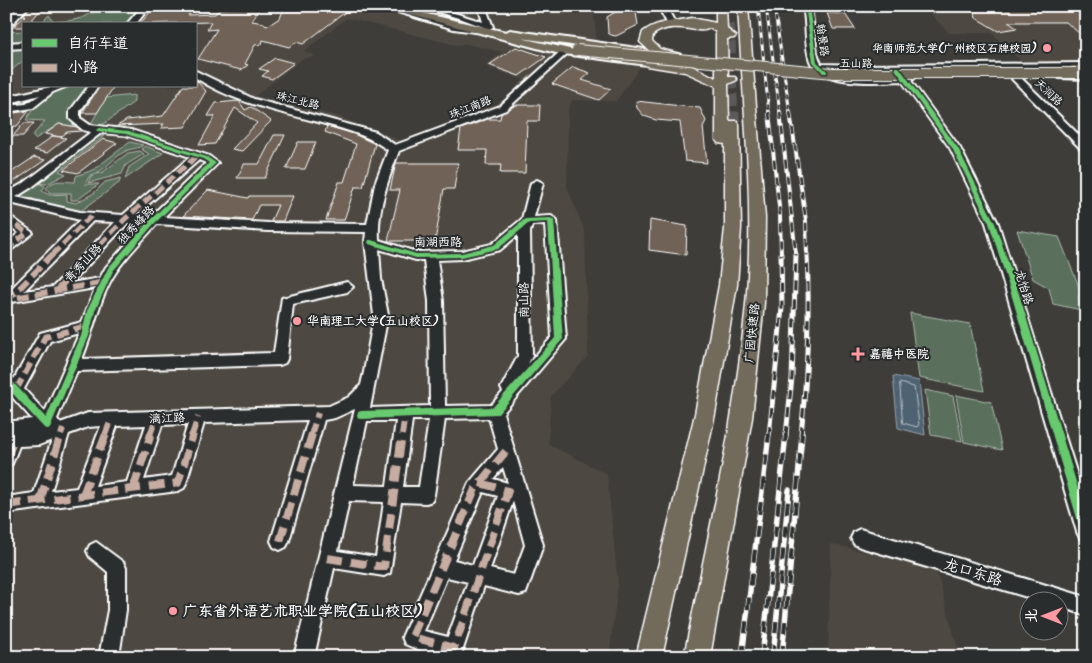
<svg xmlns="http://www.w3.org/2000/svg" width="1092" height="663" font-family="Kalam,'LXGW WenKai TC',sans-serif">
  <rect width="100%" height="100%" fill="#3f3d3a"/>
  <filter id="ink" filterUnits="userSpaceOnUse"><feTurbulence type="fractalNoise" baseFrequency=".02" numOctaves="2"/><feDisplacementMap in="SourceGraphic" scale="10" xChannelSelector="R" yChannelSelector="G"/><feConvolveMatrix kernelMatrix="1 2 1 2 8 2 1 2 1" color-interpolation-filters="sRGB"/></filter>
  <g filter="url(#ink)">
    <!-- built -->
    <g fill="#4e4842" fill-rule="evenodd">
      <path d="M6,6H593L597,45L588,57L641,66L616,101L572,100L568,110L567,187L585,232L588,356L551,396L548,444L607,474L618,584L609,657H6ZM347,18L460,46L463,43L502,52L485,66L524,80L500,103L402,141L337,116L255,96L302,59L316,56L304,51ZM24,24H196V86H24Z"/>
      <path d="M929,6H1086V64L1023,63L992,33H949L927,10Z"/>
      <path d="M831,544L936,569L960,657H828Z"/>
    </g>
    <!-- green -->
    <g fill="#5a705c" stroke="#acb8ae">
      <path d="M94,6H144L130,24H40L49,15L53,21C66,22 85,20 95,10L92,8Z"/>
      <path d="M24,31V60L6,75V32Z"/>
      <path d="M68,86H93L72,113L78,124L71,126L59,124L35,139L32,136L45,121L26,120L33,109L7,107L16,98L47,94Z"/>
      <path d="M134,95V102L101,126L94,128L90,125L106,98Z"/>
      <path d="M97,136H104L59,171L66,174L47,184L38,183L45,186L42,191L49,195L67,194V201L76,203L94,193L105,182L121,178L119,183L78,213L17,194Z"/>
      <path d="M130,142L143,145C138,149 134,148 128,150C113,156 106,172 90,175L85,184H99L77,200H71V193H50L46,188C55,178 64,182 75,182L76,176L93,170Z"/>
      <path d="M145,146L163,153L125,179L129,167L149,154L141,149Z"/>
      <path d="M140,151L144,154L126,165L122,174L88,183L91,176L103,172L128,153Z"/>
      <path d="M1017,230L1059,237L1082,294L1078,296L1081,310L1053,304L1049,288L1033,279Z"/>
      <path d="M910,313L970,324L984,391L919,378Z"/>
      <path d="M925,390L953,396L962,441L931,435Z"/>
      <path d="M956,395L991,402L1002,450L964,442Z"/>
    </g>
    <!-- water -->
    <path fill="#4f6272" stroke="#95a1aa" d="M893,376L919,381L925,435L898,428Z"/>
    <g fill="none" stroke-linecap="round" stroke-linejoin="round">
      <!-- shore -->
      <path stroke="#b9c0c7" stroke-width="1" d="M900,383L914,387L919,424L917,427L903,423Z"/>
    </g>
    <!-- building -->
    <g fill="#706256" stroke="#fff">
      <path d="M31,6H44L29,23L24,24V27H13L26,15H23Z"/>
      <path d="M195,6L188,15L215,14L220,9L260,7L252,21L264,23L267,26L280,18L283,11L348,10L303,44L296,42L289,47L263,40L262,44L255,45L245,64L248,65L241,70L198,59L217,29L207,30L211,22L140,24L154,7Z"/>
      <path d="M625,6H635L638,25L616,36L611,35L608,33L607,17Z"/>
      <path d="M972,6L1010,10L1006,6L1074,7L1086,16V39L1066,22H1008L1017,28L998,31L976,18Z"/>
      <path d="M827,13L845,14L855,29H833Z"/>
      <path d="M516,47L546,57L519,76L489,65Z"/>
      <path d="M275,58L294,63L272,79L262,76L268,71L259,69Z"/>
      <path d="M573,67L590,73L582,80L611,89L599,100L552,84Z"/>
      <path d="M196,80L206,91L185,127L161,128L164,124L117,126L127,120L163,116L183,86H196Z"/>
      <path d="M100,86H114L97,113H82Z"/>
      <path d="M239,101L245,110L251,107L271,121L242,151L232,149L257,123L235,108L215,144L199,145L215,116H208L216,103Z"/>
      <path d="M636,101L700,108L706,121L703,127L707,163L685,161L680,122L656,120L644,116L637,108Z"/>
      <path d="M516,105H540L539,121H527L525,173H500L501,165H486L487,150H458L461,129L488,119H500L501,114Z"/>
      <path d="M29,111L17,126L6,127V114Z"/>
      <path d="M24,123H34L23,136H13Z"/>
      <path d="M59,124L77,127L81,131L67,132L61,137L45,134Z"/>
      <path d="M327,126L354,134L375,144L363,187H355L344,220H326L339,182H344L356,144L325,132Z"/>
      <path d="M274,135H285L265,178H237L244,164H259Z"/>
      <path d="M53,136L66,138L47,153L34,150Z"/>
      <path d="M103,139L117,143L78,173L63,170Z"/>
      <path d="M298,142H316L305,169H286Z"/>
      <path d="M34,157L45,160L6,187V176Z"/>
      <path d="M396,163H458L454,189H444L435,241H388L400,190H390Z"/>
      <path d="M208,190L248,198L249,196H293L283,221H271L278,205H259L252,220L183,216Z"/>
      <path d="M650,220L687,226L686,255L649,250Z"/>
    </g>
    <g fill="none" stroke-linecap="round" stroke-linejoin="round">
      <!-- highway-tunnel-far1 -->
      <path stroke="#5c5a58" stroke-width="12" stroke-dasharray="12 5.5" stroke-linecap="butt" d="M729,24L732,113"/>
      <!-- highway-tunnel -->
      <path stroke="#5c5a58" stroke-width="15" stroke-dasharray="15 8" stroke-linecap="butt" d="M732,112V124"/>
      <defs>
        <g id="minor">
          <path d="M20,6H29L12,24H6V20Z"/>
          <path d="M142,6H150L136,24H127Z"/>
          <path d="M292,6H328L324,8H296Z"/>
          <path d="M378,6H392L479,30L475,32L454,29Z"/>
          <path d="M418,6H432L483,22L478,6H503L487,11L493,27L489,29L465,20Z"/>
          <path d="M658,6H666L674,21L673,23H667Z"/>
          <path d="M803,6H811L817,53L821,64L862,65L1086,63V69L903,70L907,75L913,76L915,78L911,81L960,148L998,223L1086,503V540L1080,538L1077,532L986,223L950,148L902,81C880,82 820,87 810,61C804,44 807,24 803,6ZM825,68L894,70L898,76L845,74Z"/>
          <path d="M24,42V48L6,49V43Z"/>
          <path d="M563,49L570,51L506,110L399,151C388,179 377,210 379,240L416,252L462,251L492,244L522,219L531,183L537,180L543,183L534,217L551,216L557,220L566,339L503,413L543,545L526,593L519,595L484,586L461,655C447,661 419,650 405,644L402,637L469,483L498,449L489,418L445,419L434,495L432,501L426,503L401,502L390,573L384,576L334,568L314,657H294L355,409L335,418L324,420L289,541L286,547L280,550L274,547L271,541L308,420L204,423L186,483L184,488L178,491L6,513V497L34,493L52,440L39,445L19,446L12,464L6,466V422L32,419L6,390V374L14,379L40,333L82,322L95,288L6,303V294L80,220L6,202V193L24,183L91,132L83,130L70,119V111L89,86H98L80,111V118L90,125L131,130L209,156L218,163L164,217L268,223L367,224L375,184L388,150C364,133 346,130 318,122C276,111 233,102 196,78V71L254,99L376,132L395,145L500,106ZM101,133L126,135L190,157L123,215L80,212L16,197L32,187ZM199,160L206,163L151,216L136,215ZM93,221L115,222L53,287L24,291ZM128,223L144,224L106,267L100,278L71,283ZM157,224L268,231L366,232L365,242L374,315L364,372L361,385L349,397L329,406L88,413L60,423L57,419L77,371L280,365L285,363L287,359L293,304L347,292L353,287L347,282L282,298L274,353L82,359C94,331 99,297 116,272C127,255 143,240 157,224ZM545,224L552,337L528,364L532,356L530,232L532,225ZM518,235V356L501,388L503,392L491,405L445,406L443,301L437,260L462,259L500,250ZM379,249L416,260H424L429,301L430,406L370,408L388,315L381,279ZM79,333L78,336L45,412L24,389L50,341ZM412,420H429L419,487H403ZM367,421H396L387,486L353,485ZM188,424L172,476L144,480L162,425ZM146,425L127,482L95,486L117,426ZM101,426L77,488L51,491L69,434L88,427ZM503,467L508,483L493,479ZM483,492L498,496L473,565L454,560ZM349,501L384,502L376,557L338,551ZM513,501L525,545L514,575L490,569ZM447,577L468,582L448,637L424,631Z"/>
          <path d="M1062,73H1086V79L1059,78V74Z"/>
          <path d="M1012,75H1018L1086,142V151L1082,150L1012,79Z"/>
          <path d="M55,86H68L53,92L33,108L6,112V106L26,104L40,95L6,104V97Z"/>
          <path d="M9,215L33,233L6,254V243L19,233L6,223V216Z"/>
          <path d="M860,529L1086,597V615L1060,607V600H1037L860,547L854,544L851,538L854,532Z"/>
          <path d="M96,542L123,562L126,568V610L119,657H99L108,610V572L90,557L87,551L90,545Z"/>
        </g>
        <g id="major">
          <path d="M392,6L506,32L510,30L644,49L651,51L654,59L647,65L556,53L392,10ZM521,38L642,55L644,59L574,50Z"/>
          <path d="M1086,66V72H1072L1067,69L1072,66Z"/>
        </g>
        <g id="highway">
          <path d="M716,6H726L727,29L736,36L734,38L727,39L728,77H735L737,80L728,84L729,121H737L739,124L741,228L737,285L715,414L662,657H636L695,414L719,285L725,228V144L718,143L716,140V86L685,72L647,66L641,62L647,58L692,66L716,78V32L709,28C701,36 673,19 653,35L652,41L660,49L680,54L682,57L676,61L652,53L640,42L643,32C658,20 676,22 692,18L716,23Z"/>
          <path d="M738,6H748L765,218L764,303L752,418L710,657H684C707,540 735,423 746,304C755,206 743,105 738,6Z"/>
        </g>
      </defs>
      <!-- minor casing -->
      <use href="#minor" stroke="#fff" stroke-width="4"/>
      <!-- major casing -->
      <use href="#major" stroke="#fff" stroke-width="4"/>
      <!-- highway casing -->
      <use href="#highway" stroke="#fff" stroke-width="3"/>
      <!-- minor -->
      <use href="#minor" fill="#2a2d2e" fill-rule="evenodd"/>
      <!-- major -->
      <use href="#major" fill="#726b5a" fill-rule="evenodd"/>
      <!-- highway -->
      <use href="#highway" fill="#726b5a" fill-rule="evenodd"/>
      <defs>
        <g id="rail-far3">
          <path d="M758,6L769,113"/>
          <path d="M766,6L780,113"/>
          <path d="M774,6L790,113"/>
        </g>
        <g id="rail-far2">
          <path d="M769,112L780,216L781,255"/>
          <path d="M780,112L796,255"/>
          <path d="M790,112L806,221L807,255"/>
        </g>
        <g id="rail-far1">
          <path d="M769,435L782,308L781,254"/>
          <path d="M786,435L792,378L796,254"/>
          <path d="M801,435C807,375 810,315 807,254"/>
        </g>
        <g id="rail">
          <path d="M742,657L769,434"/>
          <path d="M762,657L786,434"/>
          <path d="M773,657L789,490"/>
          <path d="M782,657L802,434"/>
        </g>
      </defs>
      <!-- rail-far3 casing -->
      <use href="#rail-far3" stroke="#fff" stroke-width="3"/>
      <!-- rail-far2 casing -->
      <use href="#rail-far2" stroke="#fff" stroke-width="4"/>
      <!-- rail-far1 casing -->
      <use href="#rail-far1" stroke="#fff" stroke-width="5"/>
      <!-- rail casing -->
      <use href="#rail" stroke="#fff" stroke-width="5.5"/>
      <!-- rail-far3 -->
      <use href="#rail-far3" stroke="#2a2d2e" stroke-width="2" stroke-dasharray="5.5" stroke-linecap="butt"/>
      <!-- rail-far2 -->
      <use href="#rail-far2" stroke="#2a2d2e" stroke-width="2.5" stroke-dasharray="8" stroke-linecap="butt"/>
      <!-- rail-far1 -->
      <use href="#rail-far1" stroke="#2a2d2e" stroke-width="3" stroke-dasharray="9" stroke-linecap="butt"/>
      <!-- rail -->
      <use href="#rail" stroke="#2a2d2e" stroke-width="4" stroke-dasharray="12" stroke-linecap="butt"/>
      <defs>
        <path id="major-bridge" d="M577,50L833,73H1076"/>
      </defs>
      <!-- major-bridge casing -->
      <use href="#major-bridge" stroke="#fff" stroke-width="12" stroke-linecap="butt"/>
      <!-- major-bridge -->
      <use href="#major-bridge" stroke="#726b5a" stroke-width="10"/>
      <!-- quiet-far3 -->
      <g stroke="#c7aca2" stroke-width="4" stroke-dasharray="8 4" stroke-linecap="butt">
        <path d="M662,6L667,15"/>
        <path d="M483,9L499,6"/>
      </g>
      <!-- quiet-far2 -->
      <g stroke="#c7aca2" stroke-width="5" stroke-dasharray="10 5" stroke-linecap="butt">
        <path d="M6,250L27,233L9,219"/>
        <path d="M52,255L91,216"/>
        <path d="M90,255L125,219L197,156"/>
      </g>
      <!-- quiet-far1 -->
      <g stroke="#c7aca2" stroke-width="6" stroke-dasharray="12 6" stroke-linecap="butt">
        <path d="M53,254L9,299L105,282"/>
        <path d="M57,290L91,254"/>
        <path d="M16,390L45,337L87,326"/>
        <path d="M61,435L63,429"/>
        <path d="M105,435L111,420"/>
        <path d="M150,435L156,418"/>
        <path d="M192,435L198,417"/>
        <path d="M311,435L318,413"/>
        <path d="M402,435L405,413"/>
      </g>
      <!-- quiet -->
      <g stroke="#c7aca2" stroke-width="8" stroke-dasharray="16 8" stroke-linecap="butt">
        <path d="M6,459L14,440"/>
        <path d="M480,483L508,491L454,648L412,637L475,489L506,451"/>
        <path d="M133,489L151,434"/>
        <path d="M83,495L106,434"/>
        <path d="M40,501L61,434"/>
        <path d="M6,505L178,483L193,434"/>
        <path d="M280,541L312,434"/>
        <path d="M327,558L384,567L402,434"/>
      </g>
      <defs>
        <g id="cycleway">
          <path d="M805,6H809L817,62L827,71V73H823L813,62Z"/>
          <path d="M895,67H899L958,148L995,223L1021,300L1086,515V537L1083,535L1081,532L1013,300L989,223L952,148L895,69Z"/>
          <path d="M99,128L129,131L207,157L216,163L154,224L113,271L95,311L89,336L51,425L50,428L47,429L44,428L6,386V377L9,378L46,418L81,336L87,311L108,268L150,220L209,163L203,159L126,134L97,131L96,130Z"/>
          <path d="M551,218L554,220L563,339L498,414L361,419L358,418L357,415L358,412L361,411L493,407L555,338L548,222L529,223L498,249L462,257L416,258L369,244L368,242L369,240H371L416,254L462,253L494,245L525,219Z"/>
        </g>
      </defs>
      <!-- cycleway casing -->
      <use href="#cycleway" stroke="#2a2d2e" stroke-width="3"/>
      <!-- cycleway -->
      <use href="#cycleway" fill="#67ca6e" fill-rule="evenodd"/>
    </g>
  </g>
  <!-- markers -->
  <g fill="#ff9aa2" stroke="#2a2d2e" stroke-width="2">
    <circle cx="1047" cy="48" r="5"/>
    <circle cx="297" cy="321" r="5"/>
    <path d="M855.5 346.5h5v5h5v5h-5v5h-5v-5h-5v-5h5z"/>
    <circle cx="173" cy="611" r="5"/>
  </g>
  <g text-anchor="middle" stroke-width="4" stroke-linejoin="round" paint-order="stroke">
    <!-- far-street labels -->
    <g font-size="11" fill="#fff" stroke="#2a2d2e">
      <text transform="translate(823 40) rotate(82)" y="4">翰景路</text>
      <text transform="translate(856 63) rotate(1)" y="4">五山路</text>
      <text transform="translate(1049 92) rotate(43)" y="4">天润路</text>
      <text transform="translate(298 100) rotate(14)" y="4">珠江北路</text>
      <text transform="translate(470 107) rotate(-21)" y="4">珠江南路</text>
    </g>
    <!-- far-poi labels -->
    <g font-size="11" font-weight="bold" fill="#fff" stroke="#2a2d2e" text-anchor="end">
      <text x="1037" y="52">华南师范大学(广州校区石牌校园)</text>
    </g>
    <!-- street labels -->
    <g font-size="12" fill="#fff" stroke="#2a2d2e">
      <text transform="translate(136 225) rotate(-47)" y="4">独秀峰路</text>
      <text x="438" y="246">南湖西路</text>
      <text transform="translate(83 263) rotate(-47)" y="4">青秀山路</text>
      <text transform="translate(1024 287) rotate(73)" y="4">龙怡路</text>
      <text transform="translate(524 300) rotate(-91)" y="4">南山路</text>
      <text transform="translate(752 333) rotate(-84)" y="4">广园快速路</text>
      <text transform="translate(167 418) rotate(-2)" y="4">漓江路</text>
    </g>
    <!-- poi labels -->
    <g font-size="12" font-weight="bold" fill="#fff" stroke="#2a2d2e" text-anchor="start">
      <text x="307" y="325">华南理工大学(五山校区)</text>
      <text x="869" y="358">嘉禧中医院</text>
    </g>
    <!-- near-street labels -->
    <g font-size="15" fill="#fff" stroke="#2a2d2e">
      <text transform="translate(973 572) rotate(17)" y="5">龙口东路</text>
    </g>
    <!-- near-poi labels -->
    <g font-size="15" font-weight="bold" fill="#fff" stroke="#2a2d2e" text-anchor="start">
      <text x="183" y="616">广东省外语艺术职业学院(五山校区)</text>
    </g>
  </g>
  <!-- margin -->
  <rect width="1092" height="663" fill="none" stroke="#2a2d2e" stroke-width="25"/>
  <rect x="12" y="12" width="1067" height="638" fill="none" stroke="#fff" stroke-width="2" filter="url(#ink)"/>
  <!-- legend -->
  <rect x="22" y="22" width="175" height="65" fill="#2a2d2e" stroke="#7f8182"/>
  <rect x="32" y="39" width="25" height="8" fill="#67ca6e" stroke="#7f8182"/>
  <text x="68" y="48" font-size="15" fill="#ffffff">自行车道</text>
  <rect x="32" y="64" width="25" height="8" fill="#c7aca2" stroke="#7f8182"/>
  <text x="68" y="72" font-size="15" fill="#ffffff">小路</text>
  <!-- north arrow -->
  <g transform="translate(1044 616) rotate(270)"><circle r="24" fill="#2a2d2e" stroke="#7f8182"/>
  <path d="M0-4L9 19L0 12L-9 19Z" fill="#ff9aa2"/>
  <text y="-8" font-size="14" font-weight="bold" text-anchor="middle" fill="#ffffff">北</text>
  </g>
</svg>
